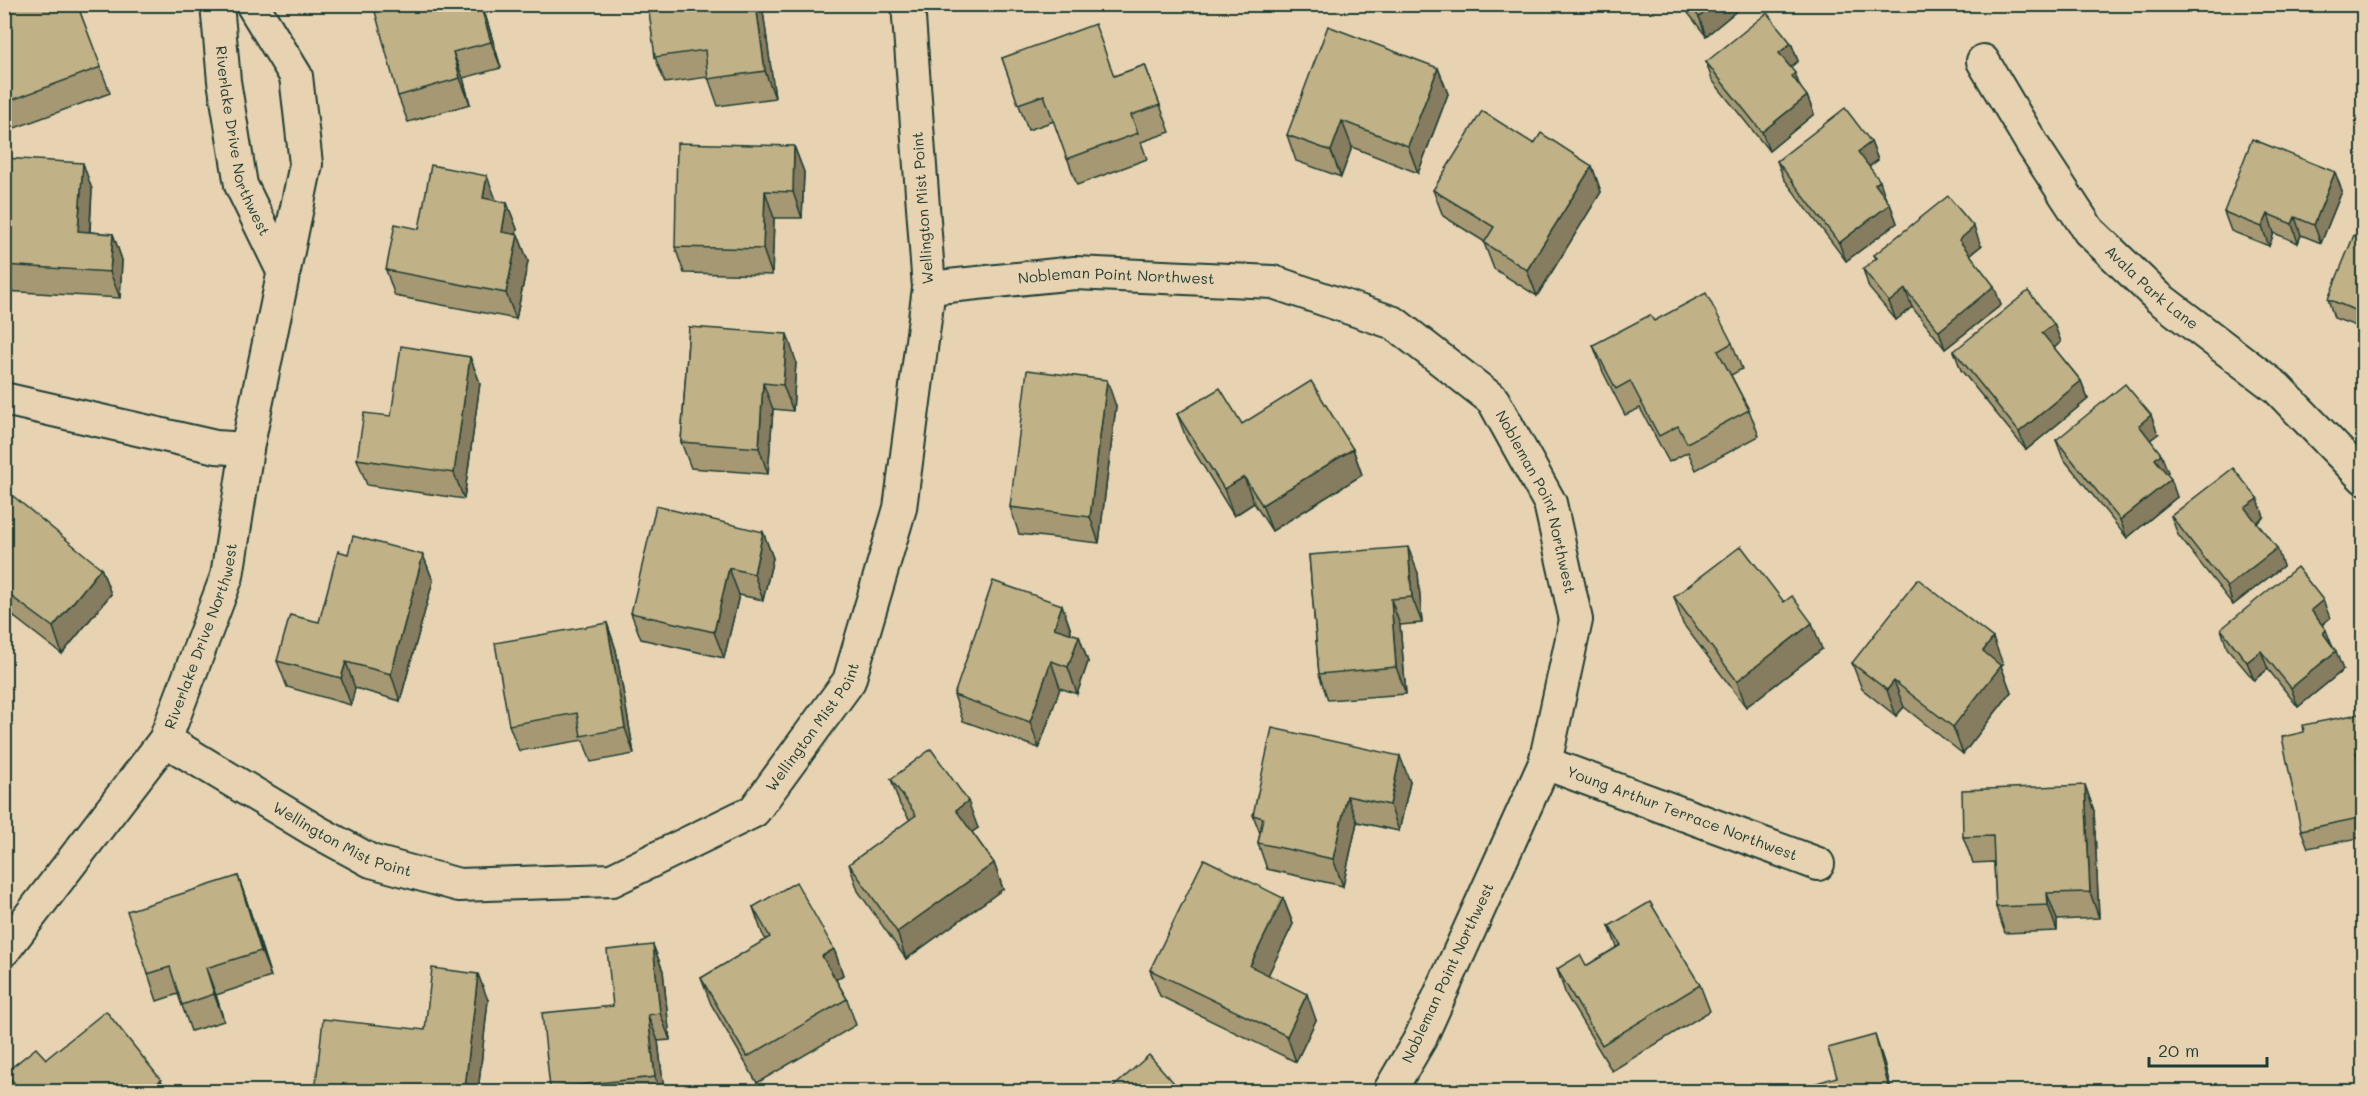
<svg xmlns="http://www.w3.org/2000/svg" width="2368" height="1096" font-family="Mali,sans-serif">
  <rect width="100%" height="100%" fill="#e7d3b1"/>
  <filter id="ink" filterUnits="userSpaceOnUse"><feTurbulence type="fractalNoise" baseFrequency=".0167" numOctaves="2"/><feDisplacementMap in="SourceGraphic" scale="12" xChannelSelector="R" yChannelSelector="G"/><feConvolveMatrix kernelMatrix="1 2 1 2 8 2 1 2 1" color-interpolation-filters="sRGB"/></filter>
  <g filter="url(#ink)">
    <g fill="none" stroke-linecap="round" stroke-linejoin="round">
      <defs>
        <g id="street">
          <path id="s1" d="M217,4L224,81L241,185L283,271"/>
          <path id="s2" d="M1983,61L2034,147L2089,231L2159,298L2277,388L2364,478"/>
          <path id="s3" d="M929,288L1075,273L1273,282L1394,323L1493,400L1550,503L1576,620L1545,763L1420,1039L1389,1092"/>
          <path d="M4,399L216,447L247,449"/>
          <path id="s4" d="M165,740L314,830L371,861L459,885L612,880L754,811L849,681L900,508L929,288L908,4"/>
          <path id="s5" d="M1545,763L1818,864"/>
          <path id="s6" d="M4,950L165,740L227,576L247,449L306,164L296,76L252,4"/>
        </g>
      </defs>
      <!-- street casing -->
      <use href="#street" stroke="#1f3d34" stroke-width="36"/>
      <!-- street -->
      <use href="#street" stroke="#e7d3b1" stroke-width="32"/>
    </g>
    <!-- wall -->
    <g fill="#a59873" stroke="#1f3d34" stroke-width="1.5">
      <path d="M4,4H77L110,93L4,132Z"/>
      <path d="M482,4L501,68L463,78L470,104L408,122L398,96Z"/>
      <path d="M762,4L775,98L718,106L708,77L665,83L655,57Z"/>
      <path d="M1681,4H1745L1706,36Z"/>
      <path d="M1791,43L1798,61L1790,67L1800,88L1807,96L1814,114L1769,151L1712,80L1706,62Z"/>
      <path d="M1002,58L1114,76L1145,65L1170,132L1141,142L1147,159L1077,185L1054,121L1028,130Z"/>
      <path d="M1438,68L1448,94L1418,173L1352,147L1341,177L1296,161L1287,135Z"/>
      <path d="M1871,142L1878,160L1869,167L1886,199L1890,204L1897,223L1846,261L1784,179L1777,161Z"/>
      <path d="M1534,144L1592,166L1601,192L1537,296L1494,269L1484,243L1485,242L1443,216L1433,190Z"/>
      <path d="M794,146L804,172L802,218H774L772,275L684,273L675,247Z"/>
      <path d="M4,158L92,189L90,232L113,234L122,260L120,298L4,291Z"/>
      <path d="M2342,191L2321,243L2301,235L2298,243L2274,233L2269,246L2231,231L2224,212Z"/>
      <path d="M496,200L507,203L517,229L516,234L518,235L528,261L516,319L395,296L386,270L419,229Z"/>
      <path d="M2364,239V329L2334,318L2328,299Z"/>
      <path d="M1981,246L1970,255L2001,305L1945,349L1912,307L1896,320L1869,288L1863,269L1876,259L1874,255Z"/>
      <path d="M1654,321L1732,343L1742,369L1731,375L1749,410L1759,436L1696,470L1688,452L1669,462L1640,408L1625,415L1603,372L1593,345Z"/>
      <path d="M2054,324L2061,342L2054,348L2081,381L2088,399L2026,450L1961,370L1954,351Z"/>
      <path d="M689,327L796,361L793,411L773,409L768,474L691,468L681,442Z"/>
      <path d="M470,357L480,383L464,499L367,485L357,459Z"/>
      <path d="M1116,406L1099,543L1019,534L1010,507Z"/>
      <path d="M1177,414L1242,424L1353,449L1362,475L1272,531L1254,503L1234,516L1187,440Z"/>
      <path d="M2158,434L2150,440L2168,472L2167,473L2177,497L2127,538L2063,458L2056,440Z"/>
      <path d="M4,506L101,568L111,594L62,654L14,617L4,629Z"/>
      <path d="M2171,516L2264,517L2257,523L2283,566L2233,605L2178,535Z"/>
      <path d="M763,532L773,558L763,600L739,595L724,658L641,639L631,613Z"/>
      <path d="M348,554L423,555L433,581L400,701L355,688L351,705L287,687L277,661L319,622Z"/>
      <path d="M1309,555L1418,573L1422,623L1400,625L1406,694L1328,700L1319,674Z"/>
      <path d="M1674,597L1784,602L1822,649L1746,707L1683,624Z"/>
      <path d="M1062,605L1071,631L1070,633L1079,636L1088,662L1077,694L1060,688L1039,748L963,721L954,695Z"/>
      <path d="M2330,618L2322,625L2343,670L2298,707L2268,669L2254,680L2227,648L2221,629Z"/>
      <path d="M607,623L616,650L634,754L591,762L583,740L519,751L509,725Z"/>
      <path d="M1852,663L2003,664L2001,666L2011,692L1963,754L1904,707L1896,716L1862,689Z"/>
      <path d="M2364,713V770H2363L2364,775V837L2308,848L2301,830Z"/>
      <path d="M891,779L978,828L972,832L994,863L1003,889L906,959L858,891L849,864L910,820L900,805Z"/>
      <path d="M1410,782L1399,831L1357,822L1343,886L1267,869L1258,843L1260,833L1253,815Z"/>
      <path d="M2085,785L2094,811L2099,918L2057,920V931L2005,933L1996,907L1994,862L1973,863L1963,837Z"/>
      <path d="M238,876L247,902L271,977L216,995L224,1021L191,1031L178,994L157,1001L148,974Z"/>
      <path d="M1283,898L1293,924L1268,975L1316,1020L1296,1062L1160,996L1150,970Z"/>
      <path d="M753,907L834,949L843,975L836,980L847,999L856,1025L757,1083L711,1004L701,978L766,940L762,933Z"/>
      <path d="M1609,926L1700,985L1710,1011L1612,1071L1566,995L1557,969L1586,966L1617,947Z"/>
      <path d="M653,945L663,971L670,1040L658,1041L664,1092H551L550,1088L613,1006Z"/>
      <path d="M488,1000L478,1092H315L425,1030Z"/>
      <path d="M46,1059L165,1092H13L6,1072Z"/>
    </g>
    <!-- shaded-wall -->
    <g fill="#867c5e" stroke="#1f3d34" stroke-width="1.5">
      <path d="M480,4H482L501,68L491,42Z"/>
      <path d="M756,4H762L775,98L765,71Z"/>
      <path d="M1715,4H1745L1706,36L1699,17Z"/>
      <path d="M1791,43L1798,61L1786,71L1779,53Z"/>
      <path d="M453,52L463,78L470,104L460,78Z"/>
      <path d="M1438,68L1448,94L1418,173L1408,146Z"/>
      <path d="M1795,73L1802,92L1792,76Z"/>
      <path d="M1807,96L1814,114L1769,151L1762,132Z"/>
      <path d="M1342,121L1352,147L1341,177L1331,151Z"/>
      <path d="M1871,142L1878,160L1864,170L1858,152Z"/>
      <path d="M794,146L804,172L802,218L793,192Z"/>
      <path d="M83,163L92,189L88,257L78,231Z"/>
      <path d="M1592,166L1601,192L1537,296L1527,270Z"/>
      <path d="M2335,172L2342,191L2321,243L2314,225Z"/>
      <path d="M487,176L497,202L483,198Z"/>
      <path d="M1880,181L1886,199L1875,184Z"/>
      <path d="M765,191L774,218L772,275L763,249Z"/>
      <path d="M507,203L517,229L511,258L502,232Z"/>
      <path d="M1890,204L1897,223L1846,261L1839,243Z"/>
      <path d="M2268,214L2274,233L2269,246L2262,227Z"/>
      <path d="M2295,217L2301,235L2298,243L2292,224Z"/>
      <path d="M1974,227L1981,246L1965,258L1959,240Z"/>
      <path d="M113,234L122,260L120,298L110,272Z"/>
      <path d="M518,235L528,261L516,319L506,293Z"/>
      <path d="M1994,286L2001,305L1945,349L1939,331Z"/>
      <path d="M1905,289L1912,307L1896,320L1889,302Z"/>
      <path d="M2054,324L2061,342L2049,352L2042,333Z"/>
      <path d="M787,334L796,361L793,411L783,385Z"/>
      <path d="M470,357L480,383L464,499L454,473Z"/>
      <path d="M1107,380L1116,406L1099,543L1090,517Z"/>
      <path d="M2081,381L2088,399L2026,450L2019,432Z"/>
      <path d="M763,383L773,409L768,474L759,448Z"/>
      <path d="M2151,415L2158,434L2145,444L2139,425Z"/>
      <path d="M1353,449L1362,475L1272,531L1262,505Z"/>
      <path d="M2161,454L2168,472L2162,477L2155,459Z"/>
      <path d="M1244,477L1254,503L1234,516L1224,489Z"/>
      <path d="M2171,479L2177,497L2127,538L2120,520Z"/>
      <path d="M2258,499L2264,517L2252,526L2245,508Z"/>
      <path d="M763,532L773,558L763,600L754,574Z"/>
      <path d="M1408,547L1418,573L1422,623L1412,597Z"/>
      <path d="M2277,548L2283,566L2233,605L2227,587Z"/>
      <path d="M423,555L433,581L400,701L391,674Z"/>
      <path d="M101,568L111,594L62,654L53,627Z"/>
      <path d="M729,568L739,595L724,658L714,632Z"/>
      <path d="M4,592L14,617L4,629Z"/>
      <path d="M1391,599L1400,625L1406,694L1396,667Z"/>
      <path d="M2323,600L2330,618L2317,628L2311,610Z"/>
      <path d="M1062,605L1071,631L1064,654L1054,628Z"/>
      <path d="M607,623L616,650L634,754L625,728Z"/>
      <path d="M1812,623L1822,649L1746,707L1737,681Z"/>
      <path d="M2326,630L2333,648L2323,633Z"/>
      <path d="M1079,636L1088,662L1077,694L1068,667Z"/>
      <path d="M1993,638L2003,664L2001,666L2011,692L1963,754L1953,727L1983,651Z"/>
      <path d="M2261,651L2268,669L2254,680L2247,662Z"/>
      <path d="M2336,651L2343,670L2298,707L2291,688Z"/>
      <path d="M1051,661L1060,688L1039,748L1030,722Z"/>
      <path d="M346,662L355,688L351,705L341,678Z"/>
      <path d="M1894,681L1904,707L1896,716L1887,690Z"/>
      <path d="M2356,752L2364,775V788Z"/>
      <path d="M1400,756L1410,782L1399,831L1390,805Z"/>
      <path d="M2085,785L2094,811L2099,918L2090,892Z"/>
      <path d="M1347,796L1357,822L1343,886L1333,859Z"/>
      <path d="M968,801L978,828L966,836L956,810Z"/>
      <path d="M994,863L1003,889L906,959L897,932Z"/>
      <path d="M238,876L247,902L271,977L261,951Z"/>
      <path d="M2047,893L2057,920V931L2048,905Z"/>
      <path d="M1283,898L1293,924L1260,992L1250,966Z"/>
      <path d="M653,945L663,971L670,1040L660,1013Z"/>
      <path d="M834,949L843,975L832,982L822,956Z"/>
      <path d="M206,968L216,995L224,1021L214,994Z"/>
      <path d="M478,974L488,1000L478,1092H467L465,1088Z"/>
      <path d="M1307,994L1316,1020L1296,1062L1287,1036Z"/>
      <path d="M648,1015L658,1041L664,1092H660L655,1077Z"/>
      <path d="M1875,1035L1884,1062L1892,1092H1890Z"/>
      <path d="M161,1080L165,1092H146Z"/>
    </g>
    <!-- building -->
    <g fill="#c0b186" stroke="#1f3d34" stroke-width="1.5">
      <path d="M4,4H77L101,67L4,103Z"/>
      <path d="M373,4H480L491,42L453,52L460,78L398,96Z"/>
      <path d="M648,4H756L765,71L708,79L705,50L655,57Z"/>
      <path d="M1689,4H1715L1699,17Z"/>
      <path d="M1767,13L1791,43L1779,53L1795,73L1792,76L1807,96L1762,132L1706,62Z"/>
      <path d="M1095,24L1114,76L1145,65L1160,105L1131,115L1138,133L1067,159L1044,95L1018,104L1002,58Z"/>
      <path d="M1328,26L1438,68L1408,146L1342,121L1331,151L1287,135Z"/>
      <path d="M1845,108L1871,142L1858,152L1880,181L1875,184L1890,204L1839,243L1777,161Z"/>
      <path d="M1482,111L1534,144L1541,133L1592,166L1527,270L1484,243L1494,227L1433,190Z"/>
      <path d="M2252,139L2335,172L2314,225L2295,217L2292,224L2268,214L2262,227L2224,212Z"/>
      <path d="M677,143L794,146L793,192L765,191L763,249L675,247Z"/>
      <path d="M4,158L83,163L78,231L113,234L110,272L4,265Z"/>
      <path d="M431,165L487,176L483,198L507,203L502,232L518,235L506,293L386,270L395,224L419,229Z"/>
      <path d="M1948,196L1974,227L1959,240L1994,286L1939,331L1905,289L1889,302L1863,269L1877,258L1874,255Z"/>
      <path d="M2354,235L2364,239V314L2328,299Z"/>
      <path d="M2028,291L2054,324L2042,333L2081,381L2019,432L1954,351Z"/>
      <path d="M1706,293L1732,343L1718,351L1749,410L1687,443L1678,426L1659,436L1630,381L1616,389L1593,345L1650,315L1654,321Z"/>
      <path d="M689,327L787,334L783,385L763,383L759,448L681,442Z"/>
      <path d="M401,346L470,357L454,473L357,459L364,413L391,416Z"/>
      <path d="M1027,370L1107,380L1090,517L1010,507Z"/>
      <path d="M1311,381L1353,449L1262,505L1244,477L1224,489L1177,414L1220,388L1242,424Z"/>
      <path d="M2125,384L2151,415L2139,425L2161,454L2155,459L2171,479L2120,520L2056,440Z"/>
      <path d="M2233,468L2258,499L2245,508L2277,548L2227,587L2171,516Z"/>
      <path d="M13,496L101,568L53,627L4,591V506Z"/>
      <path d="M656,506L763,532L754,574L729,568L714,632L631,613Z"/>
      <path d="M353,536L423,555L391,674L346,662L341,678L277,661L290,615L319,622L338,551L348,554Z"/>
      <path d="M1741,546L1784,602L1792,596L1812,623L1737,681L1674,597Z"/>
      <path d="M1408,547L1412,597L1391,599L1396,667L1319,674L1309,555Z"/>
      <path d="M2297,567L2323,600L2311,610L2326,630L2323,633L2336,651L2291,688L2261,651L2247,662L2221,629Z"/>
      <path d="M1918,579L1993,638L1983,651L2001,666L1953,727L1894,681L1887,690L1852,663Z"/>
      <path d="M993,581L1062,605L1054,628L1079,636L1068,667L1051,661L1030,722L954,695Z"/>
      <path d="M607,623L625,728L581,736L577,713L509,725L495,643Z"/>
      <path d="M2364,713V750L2356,752L2364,788V817L2301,830L2282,737L2304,732L2303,725Z"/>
      <path d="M1272,728L1400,756L1390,805L1347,796L1333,859L1258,843L1263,818L1253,815Z"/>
      <path d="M931,749L968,801L956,810L994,863L897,932L849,864L916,815L891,779Z"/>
      <path d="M2085,785L2090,892L2047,893L2048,905L1996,907L1993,836L1963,837L1962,790Z"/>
      <path d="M1204,859L1283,898L1250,966L1307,994L1287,1036L1150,970Z"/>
      <path d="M238,876L261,951L206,968L214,994L182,1005L170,967L148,974L127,911Z"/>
      <path d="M796,882L834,949L822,956L847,999L747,1057L701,978L770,937L753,907Z"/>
      <path d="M1650,902L1700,985L1602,1045L1557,969L1580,955L1586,966L1621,945L1609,926Z"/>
      <path d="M653,945L660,1013L648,1015L655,1077L550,1088L542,1013L613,1006L607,950Z"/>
      <path d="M432,968L478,974L465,1088L449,1086L448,1092H315L323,1019L425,1030Z"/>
      <path d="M106,1011L161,1080L146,1092H21L6,1072L36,1048L46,1059Z"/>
      <path d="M1875,1035L1890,1092H1786L1837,1077L1828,1048Z"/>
      <path d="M1149,1055L1182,1092H1108Z"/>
    </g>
  </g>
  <g text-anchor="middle" stroke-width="4.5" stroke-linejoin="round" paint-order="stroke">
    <!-- street labels -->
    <g font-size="15" fill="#1f3d34" stroke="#e7d3b1">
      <text dy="5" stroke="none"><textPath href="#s1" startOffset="140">Riverlake Drive Northwest</textPath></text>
      <text transform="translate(923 208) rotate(-94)" y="5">Wellington Mist Point</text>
      <text dy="5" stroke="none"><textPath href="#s3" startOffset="188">Nobleman Point Northwest</textPath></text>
      <text dy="5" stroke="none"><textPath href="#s2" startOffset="285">Avala Park Lane</textPath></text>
      <text dy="5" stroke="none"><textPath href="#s3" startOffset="710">Nobleman Point Northwest</textPath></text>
      <text dy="5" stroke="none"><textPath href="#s6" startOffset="375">Riverlake Drive Northwest</textPath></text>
      <text dy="5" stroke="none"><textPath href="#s4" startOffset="744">Wellington Mist Point</textPath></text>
      <text dy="5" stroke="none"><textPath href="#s5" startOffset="146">Young Arthur Terrace Northwest</textPath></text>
      <text dy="5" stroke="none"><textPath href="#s4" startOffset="204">Wellington Mist Point</textPath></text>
      <text transform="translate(1448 973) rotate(-65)" y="5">Nobleman Point Northwest</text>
    </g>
  </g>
  <!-- margin -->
  <rect width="2368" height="1096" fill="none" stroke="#e7d3b1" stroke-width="24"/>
  <rect x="12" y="12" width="2344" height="1072" fill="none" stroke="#1f3d34" stroke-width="2" filter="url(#ink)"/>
  <!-- scale -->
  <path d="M2149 1057v9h118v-9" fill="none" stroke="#1f3d34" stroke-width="3"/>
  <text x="2158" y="1057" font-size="18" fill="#1f3d34" stroke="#e7d3b1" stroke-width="4.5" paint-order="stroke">20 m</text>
</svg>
